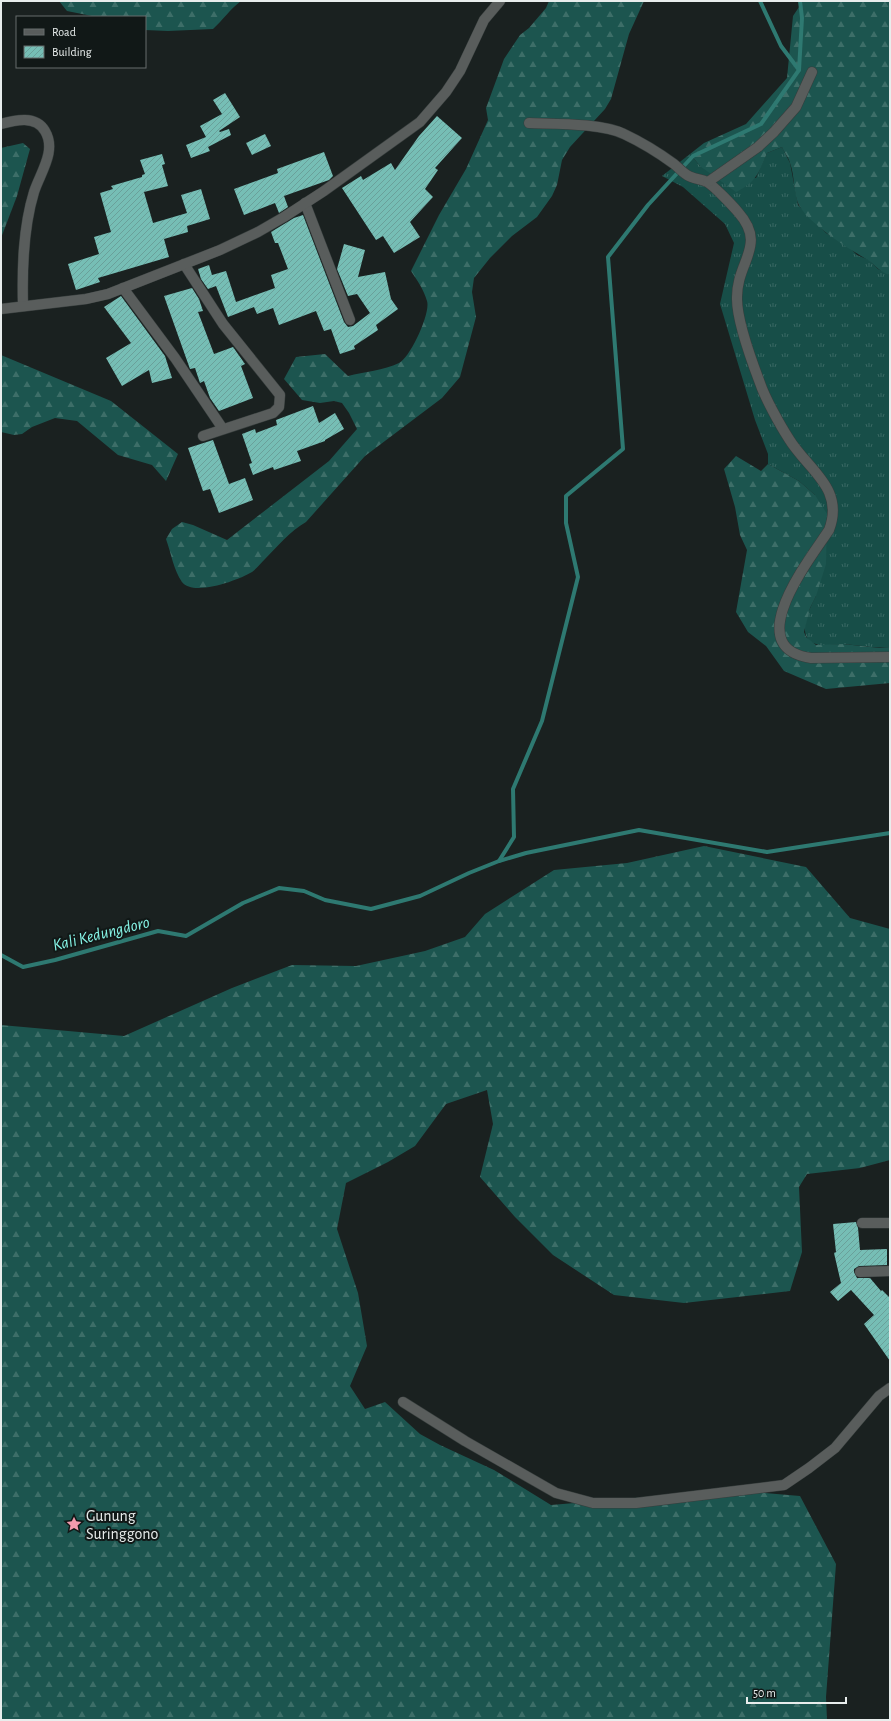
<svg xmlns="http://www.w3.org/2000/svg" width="891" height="1721" font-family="'Alegreya Sans',sans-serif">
  <defs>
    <pattern id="grass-tufts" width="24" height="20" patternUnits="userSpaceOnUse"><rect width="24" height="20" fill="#174e48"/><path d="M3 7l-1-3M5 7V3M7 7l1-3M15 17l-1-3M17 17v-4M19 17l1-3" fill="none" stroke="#396863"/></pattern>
    <pattern id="forest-firs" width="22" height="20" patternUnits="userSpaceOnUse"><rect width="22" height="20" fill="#1c554f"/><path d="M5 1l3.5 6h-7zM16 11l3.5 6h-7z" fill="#3d6e68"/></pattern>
    <pattern id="building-hatch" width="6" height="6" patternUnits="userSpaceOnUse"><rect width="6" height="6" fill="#76beb5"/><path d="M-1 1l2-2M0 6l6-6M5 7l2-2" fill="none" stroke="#6aa09a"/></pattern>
  </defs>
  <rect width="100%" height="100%" fill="#1a2120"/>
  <!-- grass -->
  <path fill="url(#grass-tufts)" d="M782,147L790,163L798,205L826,233L848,246L857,255L869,260L878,269L890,275V647C874,649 859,645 844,644C835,644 824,647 816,644C795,638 809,609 816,596L815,495L799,481L768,464V454L755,420L720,304L734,243L725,224L683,187L662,176L690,154L700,166L756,178L767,153Z"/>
  <!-- forest -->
  <g fill="url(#forest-firs)">
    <path d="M59,1H241C230,9 223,20 213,29L168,31L145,30V17H97L67,11Z"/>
    <path d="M549,1H644L629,34L611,99L605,109L570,147L562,160L557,185L552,196L537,217L512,236L490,258L474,278L472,292L476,317L460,377L442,398L365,456L306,522C290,531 278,546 265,559C261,563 256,569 252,572C239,580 193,597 182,582C174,571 171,553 166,539L172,529L182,522L193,525L227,540L329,461L357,429L349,413L342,403L334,401L320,403L302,400L284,379L296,357L325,354L348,376C364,372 384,370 399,363C410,358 431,313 427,301C424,290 417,280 411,271L439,215L466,169L488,120L486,108L504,59L520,35L529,28L546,8Z"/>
    <path d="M803,1H890V275C881,273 875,265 868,260C849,249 809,224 799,205C793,193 795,176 790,163C789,158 784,152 782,147L767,153C759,173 756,182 736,192L700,166L690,154L704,143L746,124L787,78L793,16Z"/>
    <path d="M23,143L30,149L17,196L1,238V148Z"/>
    <path d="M1,355L111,401L178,454L166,481L152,465L118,455L77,421L55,418L32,427L22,434L14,435L1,432Z"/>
    <path d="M736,456L761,471L768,464L799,481L815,495L827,514L826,564L816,596L810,608L804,632L806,637L816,645L843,644L880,648L890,647V683L826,689L784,671L766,646L748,632L736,612L747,550L740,535L735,507L724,469Z"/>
    <path d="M704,846L806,867L850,918L890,929V1160L860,1168L807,1174L799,1187L802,1252L790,1291L684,1303L614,1295L553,1255L515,1217L480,1177L493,1124L487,1090L446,1104L415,1146L388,1162L346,1183L337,1229L358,1293L367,1346L350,1386L365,1409L385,1402L420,1434L440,1445L494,1470L551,1505L705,1492H754L800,1496L836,1564L826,1697L827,1720H1V1025L124,1036L232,988L292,965L356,966L425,951L465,937L485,914L554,870L627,863Z"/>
  </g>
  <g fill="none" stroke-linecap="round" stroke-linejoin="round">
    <!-- stream -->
    <g stroke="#2e7971" stroke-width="4">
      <path d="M760,1L781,46L799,70"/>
      <path d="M499,861L514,837L513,789L542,721L578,577L566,523V496L623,449L608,257L648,205L693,156L761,124L799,70L802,18L800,1"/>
      <path d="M1,955L23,967L55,960L158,931L186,936L243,903L279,888L304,891L325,900L371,909L420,896L469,873L499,861L526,853L639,830L767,852L890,833"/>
    </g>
  </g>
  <!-- building -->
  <g fill="url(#building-hatch)">
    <path d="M225,93L240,117L219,131L220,132L229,129L231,135L208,147L210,151L191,158L186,145L206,137L200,126L222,114L213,100Z"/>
    <path d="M437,116L462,138L435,168L438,170L425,189L433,197L410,222L420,237L394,253L383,236L376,240L342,188L361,176L363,180L391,163L395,170L419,136Z"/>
    <path d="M265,134L271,146L252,155L246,143Z"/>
    <path d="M324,152L333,176L329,180L284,196L288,207L279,213L275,203L244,215L234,189L278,173L277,169Z"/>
    <path d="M162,154L165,164L162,165L168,186L144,192L153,223L187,213L181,195L201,189L210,219L187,226L188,232L164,239L169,257L98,278L100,282L76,290L68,264L99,254L94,237L111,232L100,193L113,189L111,186L142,177V175L145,174L140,160Z"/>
    <path d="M303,215L344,322L348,327L353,326L370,313L357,294L348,296L337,269L344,244L365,250L358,277L385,272L391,299L398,309L376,325L378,330L354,346L355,349L340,354L331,329L324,331L316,311L279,325L273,308L257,314L254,307L228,317L216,286L208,289L201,279L198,269L209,265L212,275L226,271L236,302L275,288L271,275L288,269L278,243H275L271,232L294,218Z"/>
    <path d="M192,288L199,299L203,311L198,312L214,354L233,347L245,364L241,366L253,398L219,411L210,398L204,381L200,383L195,368L190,369L164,296Z"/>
    <path d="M121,296L165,356L172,378L152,383L149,370L122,386L106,358L131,343L104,307Z"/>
    <path d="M313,406L319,423L335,413L344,429L325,440V441L297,451L301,461L274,470L273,467L253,475L249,464L252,463L242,434L255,429L256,433L277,425L276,420Z"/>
    <path d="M213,440L229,484L245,478L253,500L219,513L210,489L203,491L188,448Z"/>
    <path d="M856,1222L858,1228L860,1250L887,1249V1265L859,1266L854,1269V1272L857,1278H870L881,1291L882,1290L890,1298V1361L864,1324L874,1315L851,1290L838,1301L830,1292L841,1283L834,1253L836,1252L833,1224Z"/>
  </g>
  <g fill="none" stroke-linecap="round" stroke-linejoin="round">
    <defs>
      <g id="minor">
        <path d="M529,123C555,124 602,123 624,134C641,142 659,153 674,164C678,167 682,172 687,175C693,179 701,179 707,182C714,186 732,205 738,212C768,246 736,261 737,299C737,320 752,362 760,383C765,398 780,425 789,439C808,470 845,488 829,530C810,559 739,648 811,658L890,657"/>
        <path d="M1,124C15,120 36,115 45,131C57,151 40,173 34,192C23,228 22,268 23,306"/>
        <path d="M708,182L758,147L774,132L796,107L812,72"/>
        <path d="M305,203L350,320"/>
        <path d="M184,264L223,324L280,395L279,407L273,413L203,436"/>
        <path d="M123,288L175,358L223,429"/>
        <path d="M1,309L86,299L108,294L220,250L258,232L284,217L324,191L420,122L446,92L460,71L484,20L500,1"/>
        <path d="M862,1223H890"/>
        <path d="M860,1272L890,1271"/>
        <path d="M403,1402L465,1441L556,1493L593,1503H636L784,1485L809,1468L835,1448L879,1396L890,1388"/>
      </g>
    </defs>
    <!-- minor casing -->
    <use href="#minor" stroke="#373e3d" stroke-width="11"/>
    <!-- minor -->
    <use href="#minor" stroke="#595d5c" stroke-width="10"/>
  </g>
  <!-- icons -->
  <defs>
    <symbol id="sight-bare" viewBox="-9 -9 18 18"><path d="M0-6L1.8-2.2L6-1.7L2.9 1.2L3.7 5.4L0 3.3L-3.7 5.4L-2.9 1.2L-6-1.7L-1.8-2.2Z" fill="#f29aad" stroke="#111817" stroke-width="2.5" paint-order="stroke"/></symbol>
  </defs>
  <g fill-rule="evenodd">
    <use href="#sight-bare" x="63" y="1513" width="22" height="22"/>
  </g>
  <g text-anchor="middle" stroke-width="4" stroke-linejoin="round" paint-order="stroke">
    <!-- poi labels -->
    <g font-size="16" fill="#e8edec" stroke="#111817" text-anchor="start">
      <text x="86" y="1521">Gunung<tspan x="86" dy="18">Suringgono</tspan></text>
    </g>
    <!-- water labels -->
    <g font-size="17" font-style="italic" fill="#86f5e7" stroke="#111817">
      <text transform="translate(101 933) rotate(-14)" y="6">Kali Kedungdoro</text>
    </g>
  </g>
  <!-- border -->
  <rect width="891" height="1721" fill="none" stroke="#e8edec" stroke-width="4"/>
  <!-- legend -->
  <rect x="16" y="16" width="130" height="52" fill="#111817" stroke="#676d6c"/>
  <rect x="24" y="29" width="20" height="6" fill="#595d5c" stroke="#676d6c"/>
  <text x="52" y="36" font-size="12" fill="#e8edec">Road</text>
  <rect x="24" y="46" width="20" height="12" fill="url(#building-hatch)" stroke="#676d6c"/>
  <text x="52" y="56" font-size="12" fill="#e8edec">Building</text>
  <!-- scale -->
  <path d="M747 1697v6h99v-6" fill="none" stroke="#e8edec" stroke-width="2"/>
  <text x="753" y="1697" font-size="12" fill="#e8edec" stroke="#111817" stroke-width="3" paint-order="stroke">50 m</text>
</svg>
